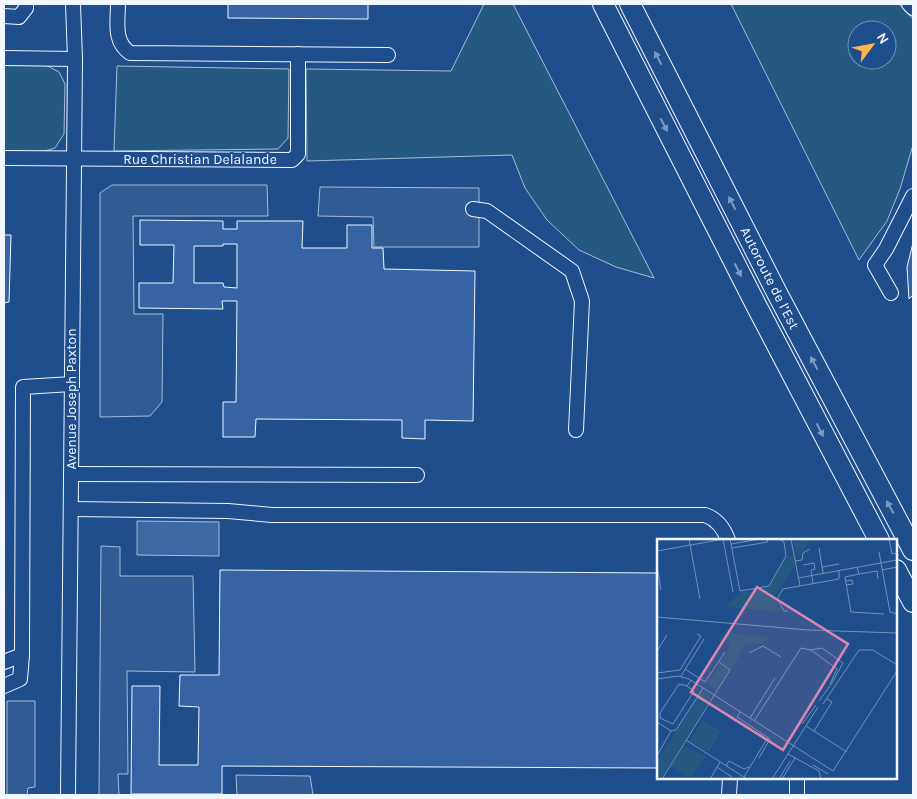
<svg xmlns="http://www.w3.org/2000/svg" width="917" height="799" font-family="Karla,sans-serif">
  <rect width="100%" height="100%" fill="#1f4e8c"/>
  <!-- green -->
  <g fill="#245a82" stroke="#a8bbd7" fill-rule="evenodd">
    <path d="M484,4H513L654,278L616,267L579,250L547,220L525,188L512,155L307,161L306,69L451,71Z"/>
    <path d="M731,4H899L913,19V145L900,189L887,221L859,260ZM857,30H887V60H857Z"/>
    <path d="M44,64L59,72L65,84L64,134L55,148L38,153H4V65Z"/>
    <path d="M117,66L289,69L288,138L278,149L114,151Z"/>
  </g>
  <!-- parking -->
  <g fill="#305b95" stroke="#a8bbd7">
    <path d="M112,185H267L268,216H133L134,314H163L162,402L150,416L100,417V193Z"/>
    <path d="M320,187L479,188V247H374L373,217L318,216Z"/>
    <path d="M101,546L120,547V576H193L195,672L127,671L128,774H118L119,795H99Z"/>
    <path d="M7,701H35V787L28,788L27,795H4L7,794Z"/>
    <path d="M236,775L310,776L313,795H237Z"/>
  </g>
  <!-- water -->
  <path fill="#3b69a3" stroke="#a8bbd7" d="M137,521L219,522V556L137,555Z"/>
  <!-- building -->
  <g fill="#3563a3" stroke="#f2f6ff" fill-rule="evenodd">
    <path d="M228,4H368V19L228,18Z"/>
    <path d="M140,220L223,221V229H237V221H303L302,248H347V225H372V248H383L384,269L475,271L473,421L425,420V439L402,438V420L256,419L255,437H223V402H236L237,301H222L223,309L139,308V283H173L174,245H140ZM223,244H237V288L224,287L223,283H194V246H223Z"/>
    <path d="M4,235H11L9,302L4,303Z"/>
    <path d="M913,243V295L909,299L907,267Z"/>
    <path d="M220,570L658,573V768L222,766V794H131L132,686H160L159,765H198L199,707L179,706L180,675H219Z"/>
  </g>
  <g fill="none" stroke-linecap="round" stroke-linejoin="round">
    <defs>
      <g id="minor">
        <path d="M118,4C118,22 113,41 130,53L388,55"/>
        <path d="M909,4L913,8"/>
        <path d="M4,16L19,17L26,8V4"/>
        <path d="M4,58L75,59"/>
        <path d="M4,158L292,160L298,154V54"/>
        <path d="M473,209L487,211L572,271L582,301L576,430"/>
        <path d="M891,293L875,265L886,249L913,196"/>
        <path d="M71,474L417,475"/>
        <path d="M71,509L228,511L272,515H705C717,519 724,529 728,540"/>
        <path d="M4,662L22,655"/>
        <path d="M4,686L20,679L22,655L23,387L72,384"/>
        <path d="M797,778V795"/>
        <path d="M68,795L75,59L73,4"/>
        <path d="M729,795L730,778"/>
      </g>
      <g id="highway">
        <path d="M603,4L756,305L879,540"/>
        <path d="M630,4L777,293L913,550"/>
        <path d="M896,570L913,602"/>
      </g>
    </defs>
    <!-- minor casing -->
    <use href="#minor" stroke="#f2f6ff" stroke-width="16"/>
    <!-- highway casing -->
    <use href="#highway" stroke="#f2f6ff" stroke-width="22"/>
    <!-- minor -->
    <use href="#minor" stroke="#1f4e8c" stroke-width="14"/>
    <!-- highway -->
    <use href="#highway" stroke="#1f4e8c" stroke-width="20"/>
  </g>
  <!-- one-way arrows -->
  <defs><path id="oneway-solid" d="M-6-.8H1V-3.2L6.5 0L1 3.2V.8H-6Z" transform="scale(1.25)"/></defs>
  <g fill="#7e9ac0">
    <use href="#oneway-solid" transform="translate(658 58) rotate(-117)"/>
    <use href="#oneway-solid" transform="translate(664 125) rotate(63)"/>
    <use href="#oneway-solid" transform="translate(732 203) rotate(-117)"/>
    <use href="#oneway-solid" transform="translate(738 270) rotate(63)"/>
    <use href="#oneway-solid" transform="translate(814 363) rotate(-118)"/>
    <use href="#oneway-solid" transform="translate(820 430) rotate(63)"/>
    <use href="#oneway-solid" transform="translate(890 507) rotate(-119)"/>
  </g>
  <g text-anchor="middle" stroke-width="4" stroke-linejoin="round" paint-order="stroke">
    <!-- street labels -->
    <g font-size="14" fill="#f2f6ff" stroke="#1f4e8c">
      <text x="200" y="164">Rue Christian Delalande</text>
      <text transform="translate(770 278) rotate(63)" y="5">Autoroute de l’Est</text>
      <text transform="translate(71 399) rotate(-90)" y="5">Avenue Joseph Paxton</text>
    </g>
  </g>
  <!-- overview -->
  <g transform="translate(657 539)">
    <rect width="240" height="240" fill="#1f4e8c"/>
    <path d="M137,0H154L143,17L140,18ZM136,16L138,26L116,59L125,73L68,68L83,54L112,48L130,17ZM67,94L113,98L104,105L88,106L74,130L64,123L74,107ZM63,125L71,132L59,151L50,145ZM48,152L54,160L3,240H0V223L44,153ZM46,181L64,192L52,213L33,201ZM27,206L49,218L34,239L14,227Z" fill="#245a82"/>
    <path fill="none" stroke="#7391ba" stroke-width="1" d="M32,0L43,60M66,0L76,53M73,0L83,52L112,47L129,17L127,3L122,0M134,0L143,47M232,0L235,15L240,14M74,5L103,0M75,9L111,3L110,0M162,9L166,34M0,12L67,0M222,13L233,73L240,75M138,22L145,21L146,14L153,10M146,26L157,24L158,30L154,31L156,44M0,27L4,51M165,28L182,25M200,28L202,35L220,32L221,40M225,31L240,28M202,35L188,38L194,73L227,75M141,39L240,21M189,42L195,41L196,45L189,46M131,72H127L120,60L126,50L182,40V32M0,78L151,91L240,94M0,112L10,96M92,114L106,107L124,118M28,130L48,143L68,113M0,134L23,131L44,97L40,95M24,137L47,100M0,140L21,137L32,140L176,232L240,132M30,147L37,152L16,185L3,179V174L22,145L30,147L34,141M162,162L175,144L186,124L165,109L154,111L180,130L173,145M166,165L202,111H216L240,126M83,173L80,178L113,200L102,219M93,179L118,139M97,182L144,109L154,111M0,183L14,192L19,191L46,149M145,185L159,166M149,187L190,213M157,192L175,163L170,160M29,201L90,240M1,215L14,192M131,215L162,232L164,240M156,226L171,235M69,227L72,222L87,230L92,228M60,228L75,238M87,238L111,198M5,240L73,131L62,123M53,240L63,223M115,240L161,168M122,240L133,222M125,240L138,219"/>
    <path fill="#da87ad" fill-opacity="0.15" stroke="#da87ad" stroke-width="2.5" d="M100,48L191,105L126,211L34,153Z"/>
    <rect width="240" height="240" fill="none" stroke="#f2f6ff" stroke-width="2.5"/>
  </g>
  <!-- border -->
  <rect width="917" height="799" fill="none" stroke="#f2f6ff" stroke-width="10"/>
  <!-- north arrow -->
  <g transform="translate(872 45) rotate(58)"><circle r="24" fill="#1f4e8c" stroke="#7391ba"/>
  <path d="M0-4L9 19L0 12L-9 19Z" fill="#ffb74d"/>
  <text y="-8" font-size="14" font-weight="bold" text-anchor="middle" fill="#f2f6ff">N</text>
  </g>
</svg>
